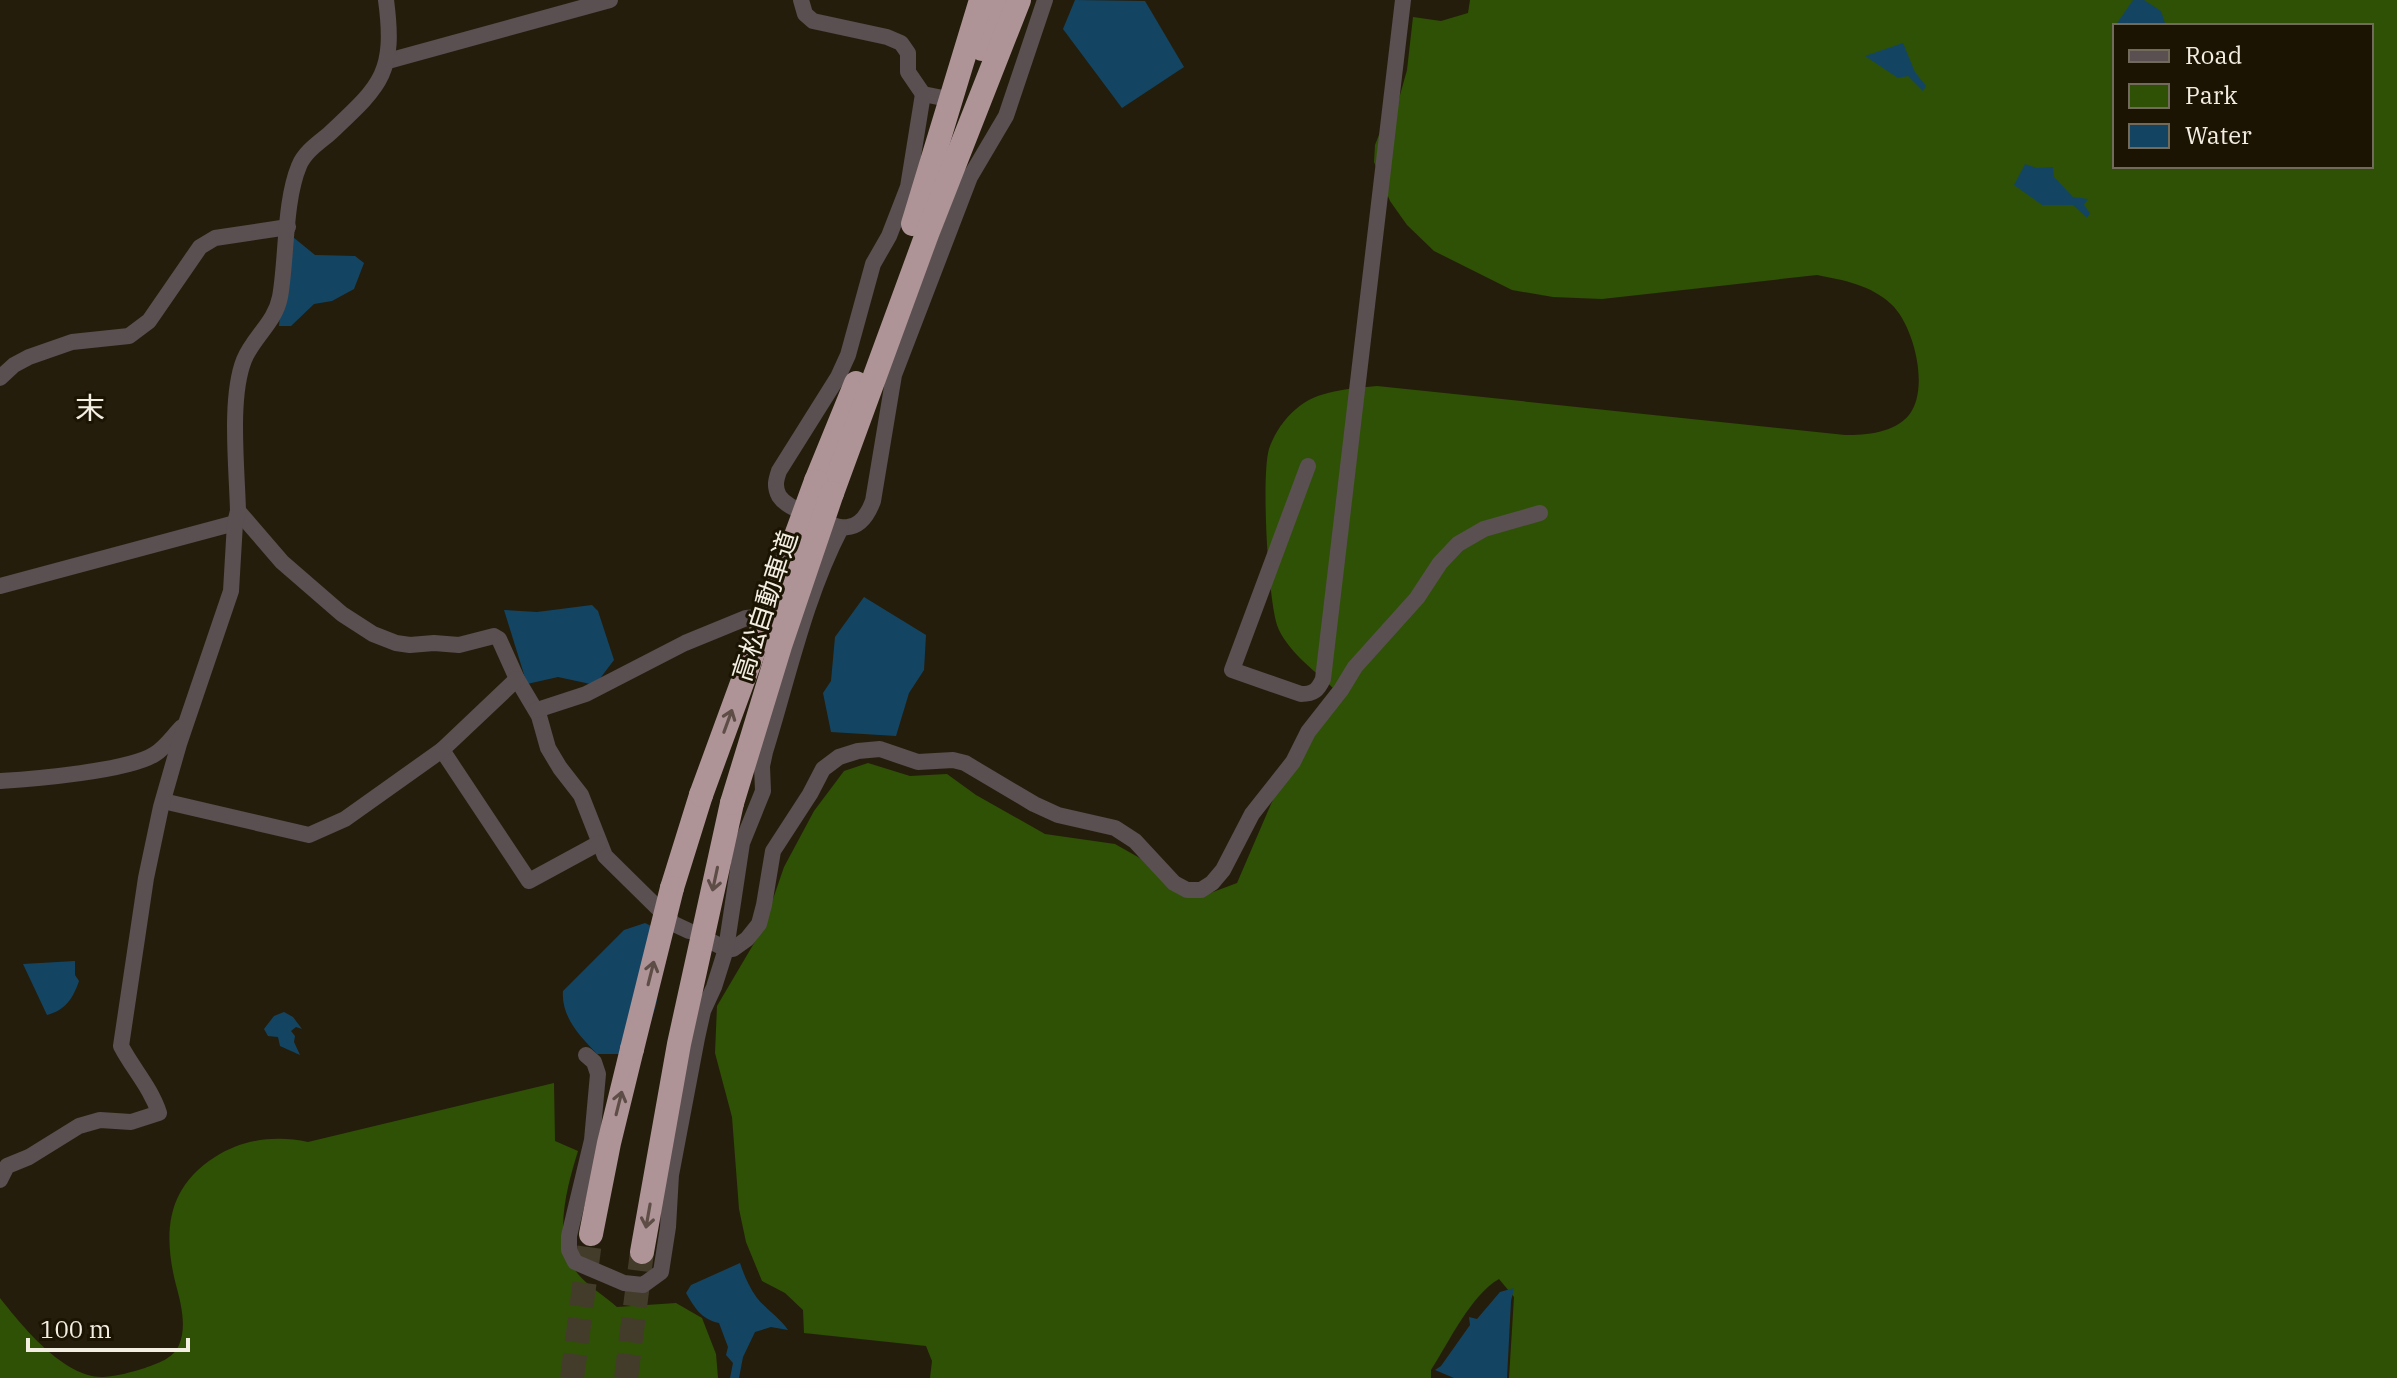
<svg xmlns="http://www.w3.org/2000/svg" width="2397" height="1378" font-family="'IBM Plex Serif','Noto Sans JP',serif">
  <rect width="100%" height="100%" fill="#251d0b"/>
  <!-- green -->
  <g fill="#2f5105" fill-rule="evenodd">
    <path d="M1470,0H2397V1378H1509L1514,1297L1499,1279C1471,1295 1449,1342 1431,1370V1378H930L932,1361L926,1346L804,1333L803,1310L785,1293L762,1281L746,1242L739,1209L732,1117L715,1053L717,1006L763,928L784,867L814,811L844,771L868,763L910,776L947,774L976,795L1045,834L1115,844L1205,895L1237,883L1284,774L1333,688C1314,670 1286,650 1277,625C1268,597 1261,476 1269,449C1274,434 1284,419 1296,409C1317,390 1350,389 1377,386L1845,435C1867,435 1894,433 1909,415C1930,389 1914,325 1891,304C1871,285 1843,280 1817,275L1602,299L1553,297L1512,290L1434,251L1407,225L1390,201L1374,162L1375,145L1382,127L1395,113L1407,70L1413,17L1441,21L1468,13ZM2115,26H2371V166H2115Z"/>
    <path d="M554,1083L555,1141L578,1151C567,1187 551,1241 578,1274C588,1286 605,1296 617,1307L676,1303L702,1318L716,1354L718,1378H0V1298C22,1326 64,1378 103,1377C118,1376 132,1372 145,1368C158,1363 173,1359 179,1345C187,1327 181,1303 176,1285C163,1234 166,1188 215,1157C243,1139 276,1135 308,1142Z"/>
  </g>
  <!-- water -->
  <g fill="#134563">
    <path d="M1075,0L1145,1L1184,67L1122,108L1063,29Z"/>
    <path d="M2133,0H2144L2161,11L2166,26H2115V31L2113,29Z"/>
    <path d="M1903,43L1915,72L1926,86L1923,91L1908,76L1898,78L1865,56Z"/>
    <path d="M2025,164L2037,168L2053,167L2054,177L2073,197L2088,199L2084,205L2090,213L2087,218L2073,205H2042L2014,185Z"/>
    <path d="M288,233L315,255L355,256L364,263L354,289L332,301L314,304L291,326H279Z"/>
    <path d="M864,597L926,635L924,670L909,693L896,736L831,732L823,693L831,681L835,637Z"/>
    <path d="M592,605L598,611L614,660L595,685L558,677L527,684L504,610L537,612Z"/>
    <path d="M645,923L653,927L667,942L656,1005L643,1047L619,1054H597C580,1036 561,1017 563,991L624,930Z"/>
    <path d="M75,961V975L79,981C73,998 66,1010 47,1015L23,964Z"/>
    <path d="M284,1012L293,1017L302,1029L296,1027L291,1031L295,1036L294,1042L300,1055L280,1046L278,1037L268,1036L264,1029L274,1016Z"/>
    <path d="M740,1263C744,1275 749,1287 757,1298C767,1310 779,1317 788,1330L771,1327L755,1332L743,1357L739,1378H730L733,1363L726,1355L728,1347L719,1323C701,1319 695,1308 686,1293L691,1285Z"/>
    <path d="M1514,1288L1511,1301L1507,1378H1454L1435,1370L1441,1366L1470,1325L1469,1317L1477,1319L1500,1292Z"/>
  </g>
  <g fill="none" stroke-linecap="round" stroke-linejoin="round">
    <!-- highway-tunnel -->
    <g stroke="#443c2b" stroke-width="24" stroke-dasharray="24 12" stroke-linecap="butt">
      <path d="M572,1378L591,1234"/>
      <path d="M626,1378L642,1252"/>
    </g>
    <!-- minor -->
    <g stroke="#5a4f51" stroke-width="16">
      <path d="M801,0L805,14L813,21L887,37L901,43L908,53V72L923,94"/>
      <path d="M388,61L610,0"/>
      <path d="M943,98L923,94L908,187L889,236L873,264L848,355L838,377L779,471C776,480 774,486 779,496C785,505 796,509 806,513C835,527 858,541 873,501L894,375L970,177L1006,116L1045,0"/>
      <path d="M0,378L14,365L29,357L72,342L129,336L149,321L200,247L215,238L288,227"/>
      <path d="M1308,466L1232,670L1301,694C1314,694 1318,690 1323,679L1403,0"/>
      <path d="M238,511L282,562L342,614L373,634L396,643L410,645L434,643L459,645L494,636L499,639L517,679L539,716L548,748L560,768L581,795L605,856L674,924L689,931"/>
      <path d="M0,586L235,523"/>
      <path d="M537,710L586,694L685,643L746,618L757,617L774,623"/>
      <path d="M442,750L529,881L599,843"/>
      <path d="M0,781C34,779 129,771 155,754C166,747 173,736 182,727"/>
      <path d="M163,801L309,835L345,819L442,750L517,679"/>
      <path d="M712,942L726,949H733L747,939L759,924L764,905L773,851L810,794L823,769L839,757L858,751L880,749L918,762L953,760L965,763L1034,804L1058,815L1115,828L1135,841L1174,883L1187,890H1201L1212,883L1223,870L1252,814L1293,762L1308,732L1341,690L1355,667L1417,598L1440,563L1458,544L1484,529L1540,513"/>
      <path d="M586,1055L594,1062L598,1074L592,1140L569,1236V1250L575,1262L624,1283L643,1285L661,1272L668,1227L671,1175L697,1038L703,1011L714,987L726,949L742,843L763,791L762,766L765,752C788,678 805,597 841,528"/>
      <path d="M0,1180L7,1166L29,1157L79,1126L100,1120L131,1122L159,1113C151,1088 133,1069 121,1046L146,878L161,807L179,744L231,591L235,523L238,511C237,468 229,398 244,360C253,337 275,323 280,297C287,258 284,202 299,166C304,153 318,143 328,135C380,86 396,75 386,0"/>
    </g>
    <!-- highway -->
    <g stroke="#ae9397" stroke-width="24">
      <path d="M982,49L1000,0"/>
      <path d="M913,224L981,0"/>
      <path d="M816,481L856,383"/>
      <path d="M832,493L927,234L1019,0"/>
      <path d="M672,888L701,795"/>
      <path d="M591,1234L609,1143L632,1049"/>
      <path d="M642,1252L679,1044L732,803"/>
    </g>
    <!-- highway-bridge -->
    <g stroke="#ae9397" stroke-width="24">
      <path d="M701,795L816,481"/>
      <path d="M732,803L780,646L832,493"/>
      <path d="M632,1049L672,888"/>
    </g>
  </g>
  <!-- one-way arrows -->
  <defs><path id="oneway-shaft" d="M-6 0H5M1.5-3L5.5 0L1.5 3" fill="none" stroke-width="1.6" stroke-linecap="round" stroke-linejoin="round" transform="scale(2)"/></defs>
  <g stroke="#5e4d46">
    <use href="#oneway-shaft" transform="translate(728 721) rotate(-70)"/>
    <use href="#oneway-shaft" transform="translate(715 879) rotate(102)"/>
    <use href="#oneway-shaft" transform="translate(651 973) rotate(-76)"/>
    <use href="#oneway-shaft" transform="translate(619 1103) rotate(-76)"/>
    <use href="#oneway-shaft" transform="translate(648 1216) rotate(100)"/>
  </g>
  <g text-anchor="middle" stroke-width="6" stroke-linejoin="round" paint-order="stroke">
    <!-- street labels -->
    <g font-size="26" fill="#f3eee2" stroke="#1c1403">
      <text transform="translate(765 606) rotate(-72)" y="9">高松自動車道</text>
    </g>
    <!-- quarter labels -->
    <g font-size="30" fill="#f3eee2" stroke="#1c1403">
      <text x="90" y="419">末</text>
    </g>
  </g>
  <!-- legend -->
  <rect x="2113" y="24" width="260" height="144" fill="#1c1403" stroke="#726b5c" stroke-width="2"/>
  <rect x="2129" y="50" width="40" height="12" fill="#5a4f51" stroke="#726b5c" stroke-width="2"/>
  <text x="2185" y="64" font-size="24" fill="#f3eee2">Road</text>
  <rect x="2129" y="84" width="40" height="24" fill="#2f5105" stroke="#726b5c" stroke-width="2"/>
  <text x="2185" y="104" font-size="24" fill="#f3eee2">Park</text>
  <rect x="2129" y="124" width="40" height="24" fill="#134563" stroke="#726b5c" stroke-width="2"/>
  <text x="2185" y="144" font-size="24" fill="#f3eee2">Water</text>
  <!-- scale -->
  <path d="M28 1338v12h160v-12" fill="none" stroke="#f3eee2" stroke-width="4"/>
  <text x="40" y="1338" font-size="24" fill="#f3eee2" stroke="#1c1403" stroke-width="6" paint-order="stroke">100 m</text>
</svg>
